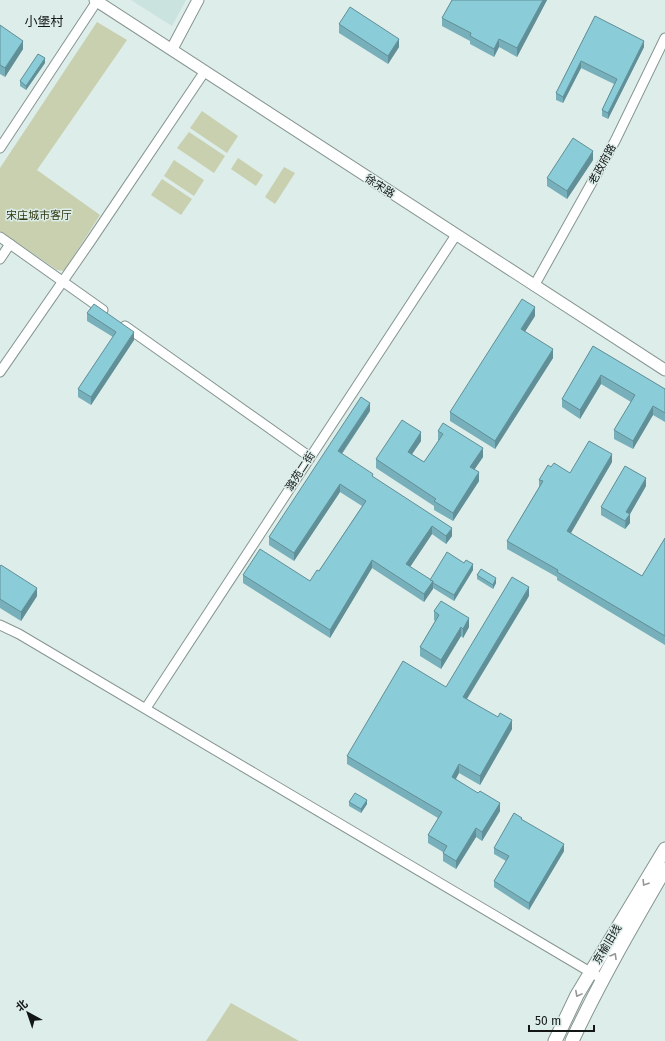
<svg xmlns="http://www.w3.org/2000/svg" width="665" height="1041" font-family="'Fira Sans','Noto Sans SC',sans-serif">
  <rect width="100%" height="100%" fill="#ddede9"/>
  <!-- built -->
  <path fill="#cbe3de" d="M131,0H186L172,26Z"/>
  <!-- green -->
  <g fill="#c8d0af">
    <path d="M97,22L127,40L37,170L100,215L64,271L57,270L0,231V168Z"/>
    <path d="M202,111L238,136L227,153L190,128Z"/>
    <path d="M189,132L225,156L214,173L177,148Z"/>
    <path d="M238,158L263,175L256,186L231,169Z"/>
    <path d="M174,160L204,180L194,196L164,176Z"/>
    <path d="M284,167L295,173L275,204L265,197Z"/>
    <path d="M162,179L192,199L181,215L151,195Z"/>
    <path d="M231,1003L299,1041H206Z"/>
  </g>
  <g fill="none" stroke-linecap="round" stroke-linejoin="round">
    <defs>
      <g id="minor">
        <path d="M0,148L97,1"/>
        <path d="M0,237L103,310"/>
        <path d="M0,259L10,244"/>
        <path d="M534,286L615,141L665,38"/>
        <path d="M125,326L310,457"/>
        <path d="M0,372L90,242L205,71"/>
        <path d="M0,625L19,634L602,979"/>
        <path d="M146,708L456,235"/>
      </g>
      <g id="tertiary">
        <path d="M95,0L665,370"/>
        <path d="M172,49L198,0"/>
      </g>
      <g id="secondary">
        <path d="M555,1041L577,995L665,849"/>
        <path d="M572,1041C600,981 632,926 665,869"/>
      </g>
    </defs>
    <!-- minor casing -->
    <use href="#minor" stroke="#869591" stroke-width="11"/>
    <!-- tertiary casing -->
    <use href="#tertiary" stroke="#869591" stroke-width="13"/>
    <!-- secondary casing -->
    <use href="#secondary" stroke="#869591" stroke-width="15"/>
    <!-- minor -->
    <use href="#minor" stroke="#fff" stroke-width="9"/>
    <!-- tertiary -->
    <use href="#tertiary" stroke="#fff" stroke-width="11"/>
    <!-- secondary -->
    <use href="#secondary" stroke="#fff" stroke-width="13"/>
  </g>
  <!-- wall -->
  <g fill="#77afba">
    <path d="M452,0H547L517,57L499,47L494,57L470,44V41L442,26V18Z"/>
    <path d="M595,16L644,47L608,119L602,116V110L614,84L581,68L563,103L556,100V93Z"/>
    <path d="M339,24L399,47L388,64L339,33Z"/>
    <path d="M0,25L23,49L5,77L0,74Z"/>
    <path d="M45,63L26,90L20,86V81Z"/>
    <path d="M593,160L567,199L547,186V178Z"/>
    <path d="M87,313L134,340L91,405L78,397V389L113,337L87,321Z"/>
    <path d="M535,316L525,331L553,358L495,449L450,421V412Z"/>
    <path d="M593,346L665,389V422L653,415L633,449L614,439V430L631,402L601,384L580,419L562,407V399Z"/>
    <path d="M370,411L342,454L452,536L446,544L432,534L410,567L430,580L473,570L454,601L433,588L424,602L372,568L330,638L243,583V575L310,581L319,571L362,506L340,492L294,561L269,545V537Z"/>
    <path d="M438,431L483,457L474,470L479,481L453,521L434,510V506L376,468V459L421,441L412,454L424,462L439,440H438Z"/>
    <path d="M612,462L570,533L642,576L665,538V645L557,580V577L507,549V541L539,487V480L551,467L570,473Z"/>
    <path d="M646,486L630,514V523L625,529L601,515V507Z"/>
    <path d="M0,566L37,596L21,621L0,608Z"/>
    <path d="M477,575L496,583L493,589L477,579Z"/>
    <path d="M529,596L467,699L512,729L480,785L459,773L456,779L500,811L482,841L476,837L456,869L443,861V852L428,843V835L438,818L347,764V756L446,687Z"/>
    <path d="M434,611L469,627L463,638L461,636L441,669L420,656V647L435,621L434,620Z"/>
    <path d="M349,802L367,804L361,813L349,806Z"/>
    <path d="M522,820L564,851L529,910L494,887V881L506,861L494,854V848Z"/>
  </g>
  <!-- shaded-wall -->
  <g fill="#618f97">
    <path d="M543,0H547L517,57V48Z"/>
    <path d="M399,39V47L388,64V56Z"/>
    <path d="M499,39V47L494,57V49Z"/>
    <path d="M23,41V49L5,77V68Z"/>
    <path d="M644,41V47L608,119V113Z"/>
    <path d="M45,58V63L26,90V86Z"/>
    <path d="M581,61V68L563,103V97Z"/>
    <path d="M593,151V160L567,199V191Z"/>
    <path d="M535,307V316L521,338V329Z"/>
    <path d="M134,332V340L91,405V397Z"/>
    <path d="M553,349V358L495,449V441Z"/>
    <path d="M601,375V384L580,419V410Z"/>
    <path d="M370,403V411L338,459V451Z"/>
    <path d="M653,406V415L633,449V441Z"/>
    <path d="M421,432V441L408,460V452Z"/>
    <path d="M483,448V457L470,476V467Z"/>
    <path d="M612,454V462L567,540V531Z"/>
    <path d="M479,472V481L453,521V513Z"/>
    <path d="M646,478V486L630,514V523L625,529L626,512Z"/>
    <path d="M340,484V492L294,561V553Z"/>
    <path d="M432,526V534L406,573V564Z"/>
    <path d="M452,528V536L446,544V536Z"/>
    <path d="M372,560V568L330,638V630Z"/>
    <path d="M473,564V570L454,601V595Z"/>
    <path d="M496,578V583L493,589V585Z"/>
    <path d="M433,581V589L424,602V594Z"/>
    <path d="M529,587V596L463,705V697Z"/>
    <path d="M37,588V596L21,621V612Z"/>
    <path d="M469,618V627L463,638V629Z"/>
    <path d="M461,627V636L441,669V660Z"/>
    <path d="M512,720V729L480,785V776Z"/>
    <path d="M459,764V773L452,785V777Z"/>
    <path d="M367,800V804L361,813V809Z"/>
    <path d="M500,803V811L482,841V832Z"/>
    <path d="M476,828V837L456,869V861Z"/>
    <path d="M564,844V851L529,910V903Z"/>
  </g>
  <!-- building -->
  <g fill="#8accd8" stroke="#618f97">
    <path d="M452,0H543L517,48L499,39L494,49L470,36L471,33L442,18Z"/>
    <path d="M350,7L399,39L388,56L339,24Z"/>
    <path d="M595,16L644,41L608,113L602,110L617,79L581,61L563,97L556,93Z"/>
    <path d="M0,25L23,41L5,68L0,65Z"/>
    <path d="M38,54L45,58L26,86L20,81Z"/>
    <path d="M573,138L593,151L567,191L547,178Z"/>
    <path d="M522,299L535,307L521,329L553,349L495,441L450,412Z"/>
    <path d="M94,304L134,332L91,397L78,389L116,332L87,313Z"/>
    <path d="M593,346L665,389V413L653,406L633,441L614,430L635,395L601,375L580,410L562,399Z"/>
    <path d="M361,397L370,403L338,451L373,474L372,476L452,528L446,536L432,526L406,564L433,581L424,594L372,560L330,630L243,575L260,549L310,581L317,570L319,571L366,501L340,484L294,553L269,537Z"/>
    <path d="M402,420L421,432L408,452L424,462L443,434L438,431L443,423L483,448L470,467L479,472L453,513L434,501L436,499L376,459Z"/>
    <path d="M589,441L612,454L567,531L642,576L665,538V636L557,572L558,570L507,541L543,481L539,480L548,465L551,467L554,463L570,473Z"/>
    <path d="M625,466L646,478L626,512L630,514L625,521L601,507Z"/>
    <path d="M447,552L464,563L466,560L473,564L454,595L433,583V581L430,580Z"/>
    <path d="M1,565L37,588L21,612L0,599V566Z"/>
    <path d="M481,569L496,578L493,585L477,575Z"/>
    <path d="M512,577L529,587L463,697L498,717L500,713L512,720L480,776L459,764L452,777L478,793L480,791L500,803L482,832L476,828L456,861L443,853L447,846L428,835L442,812L347,756L403,661L446,687Z"/>
    <path d="M441,601L469,618L463,629L461,627L441,660L420,647L439,615L434,611Z"/>
    <path d="M355,793L367,800L361,809L349,802Z"/>
    <path d="M514,813L522,818L521,819L564,844L529,903L494,881L509,856L494,848Z"/>
  </g>
  <!-- one-way arrows -->
  <defs><path id="oneway-chevron" d="M-2-3.5L2.5 0L-2 3.5" fill="none" stroke-width="1.6" stroke-linecap="round" stroke-linejoin="round"/></defs>
  <g stroke="#949796">
    <use href="#oneway-chevron" transform="translate(645 883) rotate(122)"/>
    <use href="#oneway-chevron" transform="translate(614 956) rotate(-60)"/>
    <use href="#oneway-chevron" transform="translate(578 994) rotate(118)"/>
  </g>
  <g text-anchor="middle" stroke-width="3" stroke-linejoin="round" paint-order="stroke">
    <!-- street labels -->
    <g font-size="11" fill="#121716" stroke="#ddede9">
      <text transform="translate(602 164) rotate(-61)" y="4">老政府路</text>
      <text transform="translate(380 186) rotate(33)" y="4">徐宋路</text>
      <text transform="translate(300 471) rotate(-57)" y="4">潞苑二街</text>
      <text transform="translate(607 944) rotate(-59)" y="4">京榆旧线</text>
    </g>
    <!-- park labels -->
    <g font-size="11" fill="#313811" stroke="#ddede9">
      <text x="39" y="219">宋庄城市客厅</text>
    </g>
    <!-- quarter labels -->
    <g font-size="13" fill="#121716" stroke="#ddede9">
      <text x="44" y="26">小堡村</text>
    </g>
  </g>
  <!-- north arrow -->
  <g transform="translate(28 1013) rotate(320)" stroke="#ddede9" stroke-width="3" paint-order="stroke">
  <path d="M0-3L7 15L0 10L-7 15Z" fill="#121716"/>
  <text y="-6" font-size="11" font-weight="bold" text-anchor="middle" fill="#121716">北</text>
  </g>
  <!-- scale -->
  <path d="M529 1025v6h65v-6" fill="none" stroke="#121716" stroke-width="2"/>
  <text x="535" y="1025" font-size="12" fill="#121716" stroke="#ddede9" stroke-width="3" paint-order="stroke">50 m</text>
</svg>
